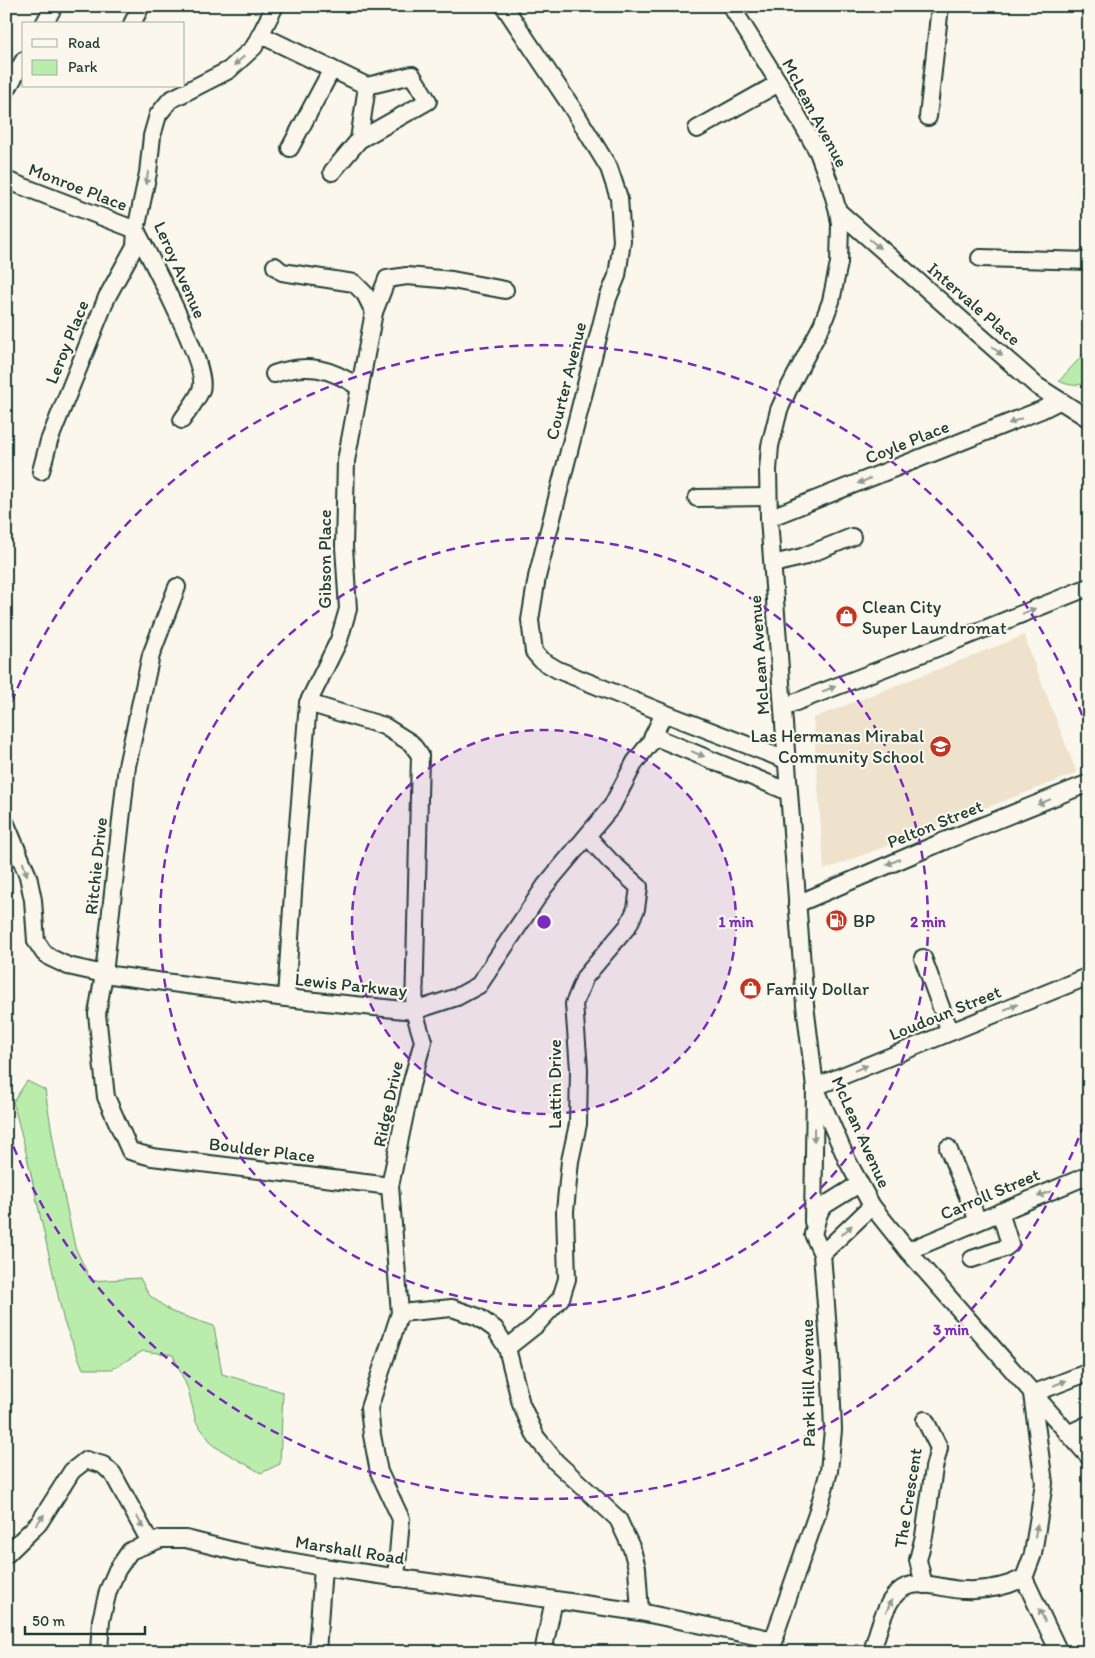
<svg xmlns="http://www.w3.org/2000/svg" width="1095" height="1658" font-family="Itim,sans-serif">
  <rect width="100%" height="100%" fill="#fbf7ec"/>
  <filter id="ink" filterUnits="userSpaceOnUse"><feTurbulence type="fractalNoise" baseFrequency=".02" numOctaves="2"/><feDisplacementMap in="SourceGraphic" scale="10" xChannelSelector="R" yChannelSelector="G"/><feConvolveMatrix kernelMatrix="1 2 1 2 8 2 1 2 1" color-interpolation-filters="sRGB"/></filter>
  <g filter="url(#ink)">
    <!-- built -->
    <path fill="#eee2cc" d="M1025,635L1029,650L1077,773L824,870L813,718Z"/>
    <!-- green -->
    <g fill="#baecac" stroke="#6c9470">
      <path d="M1089,348V379C1079,388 1070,386 1059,381Z"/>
      <path d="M27,1081L45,1090L56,1157L75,1247L91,1281L140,1278L149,1295L172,1312L214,1326L222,1374L283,1392L280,1464L261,1473L214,1446L196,1422L188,1389L173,1355L143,1351L112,1369H83L64,1322L25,1148L13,1102Z"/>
    </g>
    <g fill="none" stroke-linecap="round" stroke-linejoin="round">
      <defs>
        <g id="minor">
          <path d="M504,6L573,109L609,168L619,198L622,241L617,276L608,298L537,577L530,620L534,652L541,660L558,670L664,713L786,760"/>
          <path d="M731,6L779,83L818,152L831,187L838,211L840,224L839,263L831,301L822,325L789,388L779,410L770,446L768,470L769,518L789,792L805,1005L815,1087L847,1160L872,1206L908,1251L1089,1457"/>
          <path d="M44,24L54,6"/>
          <path d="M132,24L141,6"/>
          <path d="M261,35L367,86L412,75L428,101L359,140L332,172"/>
          <path d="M6,91L24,60"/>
          <path d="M928,117L940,6"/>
          <path d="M697,129L779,83"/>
          <path d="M359,140L367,86"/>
          <path d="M290,148L332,69"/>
          <path d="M6,180L136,230"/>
          <path d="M838,211L1037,386L1089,419"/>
          <path d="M136,230C149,256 210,368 201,390C197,400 188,411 182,420"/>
          <path d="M980,258L1089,261"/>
          <path d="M275,266L282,272L354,283L365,294L374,312L346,461L344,547L348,609L339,640L308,703L295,863L286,998"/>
          <path d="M374,312L387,279L407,276L452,280L505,290"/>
          <path d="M274,374C307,362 331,368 360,388"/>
          <path d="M41,471L49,441L107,297L135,246L136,230L148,173L152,136L158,115L170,100L229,70L254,47L275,6"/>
          <path d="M697,498L768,497"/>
          <path d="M769,518L1041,410L1059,401"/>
          <path d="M773,564L802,557L852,537"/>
          <path d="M177,587L151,655L127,766L104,974L97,1014L106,1097L130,1151L152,1157L390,1186"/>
          <path d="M308,703L384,726L411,743L420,755L414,1011L423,1041L411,1085L390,1186L400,1313L369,1408L372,1435L379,1472L401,1519L396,1578"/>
          <path d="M783,707L947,644L1089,587"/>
          <path d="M653,736L789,792"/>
          <path d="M6,824L28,876L33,900L36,941L44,953L51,958L68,966L104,974L286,998L414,1011L457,997L479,985L545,886L612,806L635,762L650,743L664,713"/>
          <path d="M797,904L942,842L1089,783"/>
          <path d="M923,958L950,1032"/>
          <path d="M948,1148L978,1221"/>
          <path d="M813,1222L815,1087L1089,976"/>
          <path d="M908,1251L1089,1175"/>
          <path d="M822,1254L872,1206"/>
          <path d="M972,1259L1005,1248L1010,1244L1000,1212"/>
          <path d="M400,1313L452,1308L478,1317L495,1329L507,1348L521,1404L536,1437L556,1462L618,1519L632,1549L637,1568L640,1612"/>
          <path d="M507,1348L536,1325L561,1298L567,1279L565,1211L570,1161L578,1124L579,1069L574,1004L585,977L628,926L636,909L639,887L610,861L588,837"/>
          <path d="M1068,1434L1089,1424"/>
          <path d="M6,1555L39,1523L72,1471L86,1460L103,1465L113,1474L150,1542"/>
          <path d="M924,1585L918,1560L924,1536L934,1468L939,1448L925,1420"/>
          <path d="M99,1652L101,1620L108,1591L117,1570L130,1551L161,1539H186L238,1552L323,1567L640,1612L775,1640"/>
          <path d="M317,1652L323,1567"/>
          <path d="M543,1652L554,1600"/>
          <path d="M769,1652L817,1514L829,1471L833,1430L830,1356L822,1254L813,1234L818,1216L822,1207L859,1184"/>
          <path d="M872,1652C877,1635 884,1604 898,1592C915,1576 944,1590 965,1590C986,1591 1006,1587 1024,1578"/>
          <path d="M1059,1652L1024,1578L1033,1554L1044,1483L1032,1394L1089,1372"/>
        </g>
      </defs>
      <!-- minor casing -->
      <use href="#minor" stroke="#1f3d34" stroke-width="20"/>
      <!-- minor -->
      <use href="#minor" stroke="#fbf7ec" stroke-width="16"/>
    </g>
    <!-- one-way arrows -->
    <defs><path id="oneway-solid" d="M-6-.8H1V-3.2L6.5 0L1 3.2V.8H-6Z" transform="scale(1.25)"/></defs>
    <g fill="#8d9a90">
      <use href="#oneway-solid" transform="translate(239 61) rotate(137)"/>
      <use href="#oneway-solid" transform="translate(147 178) rotate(101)"/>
      <use href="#oneway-solid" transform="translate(875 244) rotate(41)"/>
      <use href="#oneway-solid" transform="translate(997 351) rotate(41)"/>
      <use href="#oneway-solid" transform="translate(1015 421) rotate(158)"/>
      <use href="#oneway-solid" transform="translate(864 481) rotate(158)"/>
      <use href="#oneway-solid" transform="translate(1029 611) rotate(-22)"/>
      <use href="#oneway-solid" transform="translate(829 689) rotate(-21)"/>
      <use href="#oneway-solid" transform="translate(698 754) rotate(22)"/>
      <use href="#oneway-solid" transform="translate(1044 802) rotate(158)"/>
      <use href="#oneway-solid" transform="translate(893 862) rotate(157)"/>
      <use href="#oneway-solid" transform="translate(25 869) rotate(72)"/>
      <use href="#oneway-solid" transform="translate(1011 1007) rotate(-22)"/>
      <use href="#oneway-solid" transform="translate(861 1068) rotate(-22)"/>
      <use href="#oneway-solid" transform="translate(814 1135) rotate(91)"/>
      <use href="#oneway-solid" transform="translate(1044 1194) rotate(157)"/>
      <use href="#oneway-solid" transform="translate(847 1230) rotate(-44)"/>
      <use href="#oneway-solid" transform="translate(1060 1383) rotate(-22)"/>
      <use href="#oneway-solid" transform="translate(40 1520) rotate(-53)"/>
      <use href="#oneway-solid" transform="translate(140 1522) rotate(62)"/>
      <use href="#oneway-solid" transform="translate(1036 1531) rotate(-81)"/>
      <use href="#oneway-solid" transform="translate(889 1606) rotate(-65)"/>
      <use href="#oneway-solid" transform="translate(1042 1615) rotate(-115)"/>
    </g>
  </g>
  <!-- distance rings -->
  <circle cx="544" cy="922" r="192" fill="#7b2cbf" fill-opacity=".12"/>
  <g fill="none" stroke="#7b2cbf" stroke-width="2.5" stroke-dasharray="9 6">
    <circle cx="544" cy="922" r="192"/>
    <circle cx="544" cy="922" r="384"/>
    <path d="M1089 1110A576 576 0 0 1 6 1128M6 716A576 576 0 0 1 1089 734"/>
  </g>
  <!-- icons -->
  <defs>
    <symbol id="shop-disc" viewBox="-11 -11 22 22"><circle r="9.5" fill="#c8321e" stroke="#fbf7ec"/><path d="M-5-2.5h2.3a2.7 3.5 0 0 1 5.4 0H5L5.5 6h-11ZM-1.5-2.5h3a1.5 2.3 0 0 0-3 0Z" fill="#fff"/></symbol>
    <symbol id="school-disc" viewBox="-11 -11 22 22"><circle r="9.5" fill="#c8321e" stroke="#fbf7ec"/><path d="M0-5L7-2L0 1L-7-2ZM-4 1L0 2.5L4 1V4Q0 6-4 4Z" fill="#fff"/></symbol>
    <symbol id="fuel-disc" viewBox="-11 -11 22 22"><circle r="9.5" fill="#c8321e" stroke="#fbf7ec"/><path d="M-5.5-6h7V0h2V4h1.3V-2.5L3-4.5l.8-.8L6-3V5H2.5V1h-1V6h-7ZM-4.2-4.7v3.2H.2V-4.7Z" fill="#fff"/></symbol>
  </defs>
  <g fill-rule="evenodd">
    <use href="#shop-disc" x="834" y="604" width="25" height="25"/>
    <use href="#school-disc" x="928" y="734" width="25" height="25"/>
    <use href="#fuel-disc" x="824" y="908" width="25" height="25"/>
    <use href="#shop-disc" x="738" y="976" width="25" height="25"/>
  </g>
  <g text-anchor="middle" stroke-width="4.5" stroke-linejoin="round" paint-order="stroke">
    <!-- street labels -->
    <g font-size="18" fill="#1f3d34" stroke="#fbf7ec">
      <text transform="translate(815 113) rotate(62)" y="6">McLean Avenue</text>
      <text transform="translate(78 187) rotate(21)" y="6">Monroe Place</text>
      <text transform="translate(180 270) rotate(66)" y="6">Leroy Avenue</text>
      <text transform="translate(974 304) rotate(41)" y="6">Intervale Place</text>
      <text transform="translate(67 342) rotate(-68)" y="6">Leroy Place</text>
      <text transform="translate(566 381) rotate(-76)" y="6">Courter Avenue</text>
      <text transform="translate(907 442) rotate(-22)" y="6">Coyle Place</text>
      <text transform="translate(325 559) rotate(-90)" y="6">Gibson Place</text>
      <text transform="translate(759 655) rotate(-94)" y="6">McLean Avenue</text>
      <text transform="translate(935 824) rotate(-22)" y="6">Pelton Street</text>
      <text transform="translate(96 866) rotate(-84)" y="6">Ritchie Drive</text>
      <text transform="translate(351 985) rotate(6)" y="6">Lewis Parkway</text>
      <text transform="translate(945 1013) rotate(-22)" y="6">Loudoun Street</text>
      <text transform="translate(555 1084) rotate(-90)" y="6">Lattin Drive</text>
      <text transform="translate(388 1104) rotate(-78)" y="6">Ridge Drive</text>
      <text transform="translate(861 1132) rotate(66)" y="6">McLean Avenue</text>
      <text transform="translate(262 1150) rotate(7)" y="6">Boulder Place</text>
      <text transform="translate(990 1194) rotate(-23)" y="6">Carroll Street</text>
      <text transform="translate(808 1383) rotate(-91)" y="6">Park Hill Avenue</text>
      <text transform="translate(908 1498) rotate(-81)" y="6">The Crescent</text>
      <text transform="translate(350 1550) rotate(9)" y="6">Marshall Road</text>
    </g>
    <!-- poi labels -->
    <g font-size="18" fill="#1f3d34" stroke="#fbf7ec" text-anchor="start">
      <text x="862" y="613">Clean City<tspan x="862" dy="21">Super Laundromat</tspan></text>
      <text x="924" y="742" text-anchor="end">Las Hermanas Mirabal<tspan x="924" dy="21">Community School</tspan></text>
      <text x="853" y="927">BP</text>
      <text x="766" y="995">Family Dollar</text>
    </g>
  </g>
  <circle cx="544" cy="922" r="8" fill="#7b2cbf" stroke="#fbf7ec" stroke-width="2.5"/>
  <g font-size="15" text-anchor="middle" font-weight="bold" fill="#7b2cbf" stroke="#fbf7ec" stroke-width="4.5" stroke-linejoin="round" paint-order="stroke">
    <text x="736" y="927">1 min</text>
    <text x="928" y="927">2 min</text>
    <text x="951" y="1335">3 min</text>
  </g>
  <!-- margin -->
  <rect width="1095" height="1658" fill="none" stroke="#fbf7ec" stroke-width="25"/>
  <rect x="12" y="12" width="1070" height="1633" fill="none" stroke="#1f3d34" stroke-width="2" filter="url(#ink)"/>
  <!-- legend -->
  <rect x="22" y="22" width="162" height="65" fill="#fbf7ec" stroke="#a3ada2"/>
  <rect x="32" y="39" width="25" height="8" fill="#fbf7ec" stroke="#a3ada2"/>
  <text x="68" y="48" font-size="15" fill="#1f3d34">Road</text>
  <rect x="32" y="60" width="25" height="15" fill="#baecac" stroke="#a3ada2"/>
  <text x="68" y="72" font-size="15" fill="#1f3d34">Park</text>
  <!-- scale -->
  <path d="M25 1626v8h120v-8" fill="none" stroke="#1f3d34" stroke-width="2.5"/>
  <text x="32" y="1626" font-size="15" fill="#1f3d34" stroke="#fbf7ec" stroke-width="4" paint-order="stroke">50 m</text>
</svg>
